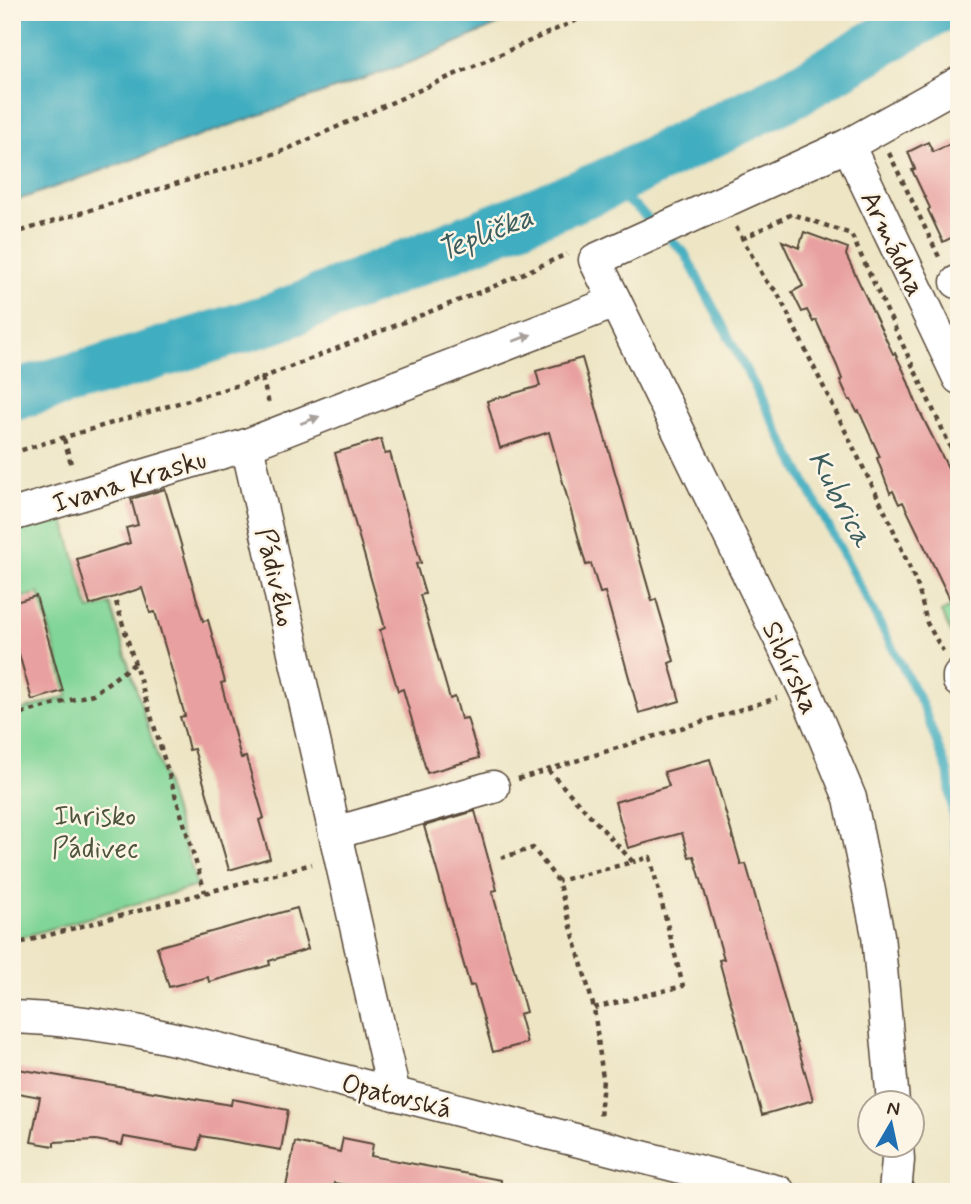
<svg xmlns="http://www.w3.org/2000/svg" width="971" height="1204" font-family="Mynerve,sans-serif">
  <rect width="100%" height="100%" fill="#fcf5e5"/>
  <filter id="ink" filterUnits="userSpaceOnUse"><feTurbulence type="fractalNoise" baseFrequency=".0143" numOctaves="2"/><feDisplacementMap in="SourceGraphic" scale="14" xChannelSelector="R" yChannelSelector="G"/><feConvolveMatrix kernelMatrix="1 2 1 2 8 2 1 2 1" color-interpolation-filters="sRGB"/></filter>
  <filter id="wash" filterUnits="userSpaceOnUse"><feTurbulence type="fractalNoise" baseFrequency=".00686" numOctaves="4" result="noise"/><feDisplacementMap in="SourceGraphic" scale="28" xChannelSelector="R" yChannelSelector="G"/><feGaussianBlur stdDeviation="1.57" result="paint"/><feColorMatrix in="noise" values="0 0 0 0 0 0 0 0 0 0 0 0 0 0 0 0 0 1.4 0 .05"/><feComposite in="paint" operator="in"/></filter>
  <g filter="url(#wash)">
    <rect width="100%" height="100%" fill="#ede5c4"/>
    <!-- green -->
    <g fill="#82d598" stroke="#5e805b" stroke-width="2">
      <path d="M63,517L89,610L110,604L197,886L12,940V713L68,696L39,593L12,600V530Z"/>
      <path d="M959,603V651L941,612Z"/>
    </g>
    <!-- water -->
    <path fill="#41adc0" stroke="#3e6c6f" stroke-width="2" d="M12,12H526L417,60L12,202Z"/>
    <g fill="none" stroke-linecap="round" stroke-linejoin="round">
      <!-- stream -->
      <g stroke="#41adc0" stroke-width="9">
        <path d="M604,185L637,208L656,226"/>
        <path d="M666,236L684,252L922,704L948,772L959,872"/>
      </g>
      <!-- river -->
      <path stroke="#41adc0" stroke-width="51" d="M12,395L104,370L277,317L604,185L794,92L932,12"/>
    </g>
    <g id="blocks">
      <!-- building -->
      <g fill="#e8a1a0">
        <path d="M959,140V234L943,242L928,210L930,208L912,170L915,169L908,152L928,142L933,152Z"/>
        <path d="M804,232L848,248L846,255L893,354L895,353L905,374L919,410L959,490V618L903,502L899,504L893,491L890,493L877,458L880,457L859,411L857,412L851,400H849L840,380L842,379L837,366L816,320L813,322L807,310L802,312L792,292L803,286L782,241L799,248Z"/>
        <path d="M582,358L652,601L656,599L674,661L669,663L680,701L639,713L605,592L600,593L591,564L586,565L549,432L500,448L487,401L540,386L536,371Z"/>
        <path d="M381,439L385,454L390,453L421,563L416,564L425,594L420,595L450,699L455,697L461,719L467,718L479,758L427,773L403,689L398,691L380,630L385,628L335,453Z"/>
        <path d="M165,489L203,621L208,620L225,682L221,683L241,758L246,757L264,818L259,820L270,858L229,870L194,749L189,750L185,733L180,717L185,716L155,612L150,613L142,588L90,605L77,559L130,543L126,528L138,525L131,499Z"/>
        <path d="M36,596L63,691L32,700L12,629V603Z"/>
        <path d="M710,759L741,865L746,864L813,1100L762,1115L719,960L724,959L694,856L689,857L682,833L628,848L615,802L669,786L664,772Z"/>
        <path d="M475,811L497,890L492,891L526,1012L519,1014L527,1043L493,1052L474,985L470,986L424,826Z"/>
        <path d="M297,908L308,949L269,961L270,965L209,982L208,977L169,987L157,947Z"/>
        <path d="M12,1068L231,1105L232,1099L288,1110L281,1150L201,1136L198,1150L124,1137L122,1145L96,1140L54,1142V1146L31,1142L40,1097L12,1092Z"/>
        <path d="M343,1138L373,1144L371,1156L501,1180L500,1192H388L334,1183L333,1192H285L295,1142L340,1152Z"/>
      </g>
    </g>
  </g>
  <g filter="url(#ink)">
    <use href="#blocks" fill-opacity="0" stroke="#564637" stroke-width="2"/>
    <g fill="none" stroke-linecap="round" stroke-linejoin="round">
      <defs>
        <g id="minor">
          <path d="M848,145L959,378"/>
          <path d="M957,282H959"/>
          <path d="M247,445L394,1094"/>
          <path d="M12,515L247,445L615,302"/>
          <path d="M959,676V681"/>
          <path d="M335,833L493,787"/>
          <path d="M12,1017C121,1020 229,1052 333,1078C482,1116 630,1154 779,1192"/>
          <path d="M893,1102L878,935L850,798L805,690L595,260L848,145L959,83"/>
          <path d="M895,1192L898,1160L897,1144"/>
        </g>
      </defs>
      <!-- minor casing -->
      <use href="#minor" stroke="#564637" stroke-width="35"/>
      <!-- path -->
      <g stroke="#564637" stroke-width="4.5" stroke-dasharray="5 5" stroke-linecap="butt">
        <path d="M889,153L940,259"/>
        <path d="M736,227L766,281L777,292L890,522L918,587L927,623L943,651"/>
        <path d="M12,234L283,151L595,12"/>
        <path d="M742,239L792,214L851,234L959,465"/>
        <path d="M262,378L269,404"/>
        <path d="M64,439L72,467"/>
        <path d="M12,453L262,378L490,288L567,254"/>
        <path d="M116,602L205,892"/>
        <path d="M12,716L93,694L134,664"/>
        <path d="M548,770L633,862L558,881"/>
        <path d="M518,779L777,698"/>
        <path d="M501,858L533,848L558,881L594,1008L603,1079L600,1118"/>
        <path d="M12,945L312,864"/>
        <path d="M594,1008L683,986L650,857L633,862"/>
      </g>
      <!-- minor -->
      <use href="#minor" stroke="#fff" stroke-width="32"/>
    </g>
    <!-- one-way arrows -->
    <defs><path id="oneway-solid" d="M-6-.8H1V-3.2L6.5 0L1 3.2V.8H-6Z" transform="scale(1.75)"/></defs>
    <g fill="#a79f9a">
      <use href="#oneway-solid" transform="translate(522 338) rotate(-21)"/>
      <use href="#oneway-solid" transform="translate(310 420) rotate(-21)"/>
    </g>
  </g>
  <g text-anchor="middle" stroke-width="5" stroke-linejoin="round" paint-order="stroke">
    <!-- street labels -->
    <g font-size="28" fill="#3b2a1e" stroke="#fcf5e5">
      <text transform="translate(894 243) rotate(64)" y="10">Armádna</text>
      <text transform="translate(129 480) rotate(-17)" y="10">Ivana Krasku</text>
      <text transform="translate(277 577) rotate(77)" y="10">Pádivého</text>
      <text transform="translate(792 667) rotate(65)" y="10">Sibírska</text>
      <text transform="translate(397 1095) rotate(14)" y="10">Opatovská</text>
    </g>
    <!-- park labels -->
    <g font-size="28" fill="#4d553c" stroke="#fcf5e5">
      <text x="95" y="825">Ihrisko<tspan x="95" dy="32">Pádivec</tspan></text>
    </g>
    <!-- water labels -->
    <g font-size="30" font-style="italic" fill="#3d5e5f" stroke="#fcf5e5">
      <text transform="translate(485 233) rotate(-22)" y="10">Teplička</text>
      <text transform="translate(841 498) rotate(62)" y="10">Kubrica</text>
    </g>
  </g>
  <!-- margin -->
  <rect width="971" height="1204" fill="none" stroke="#fcf5e5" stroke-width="42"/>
  <!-- north arrow -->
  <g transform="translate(891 1124) rotate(9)"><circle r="33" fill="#fcf5e5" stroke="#afa495" stroke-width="2"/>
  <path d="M0-5L12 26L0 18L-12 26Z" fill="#1f6fb2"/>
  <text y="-10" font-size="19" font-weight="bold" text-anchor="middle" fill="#3b2a1e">N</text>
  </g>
</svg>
